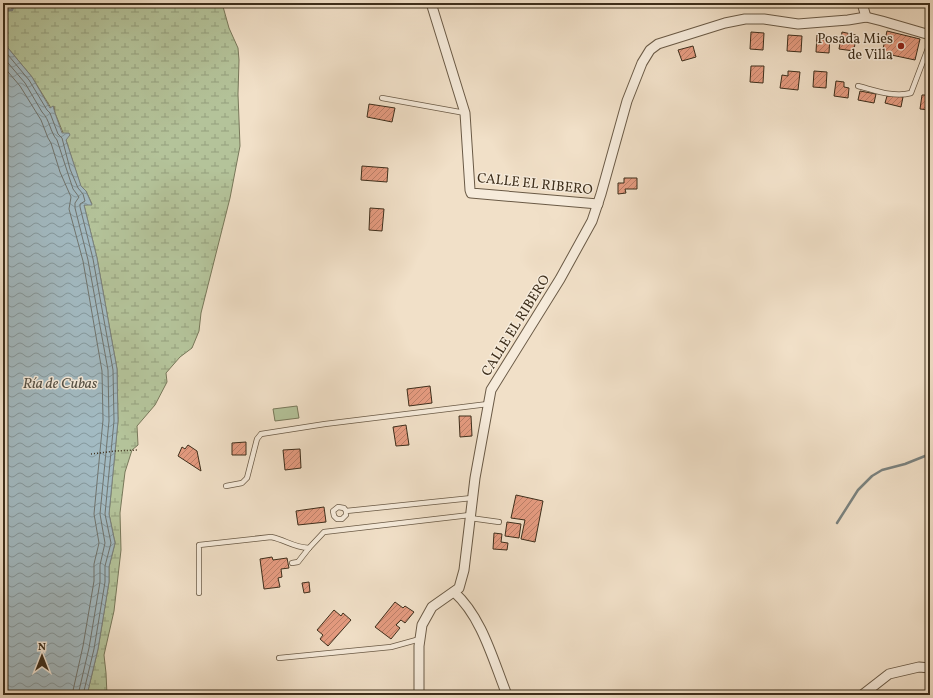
<svg xmlns="http://www.w3.org/2000/svg" width="933" height="698" font-family="Vollkorn,serif">
  <defs>
    <pattern id="wetland-marsh" width="20" height="14" patternUnits="userSpaceOnUse"><rect width="20" height="14" fill="#b4c39a"/><path d="M1 5h8M5 5V1M11 12h8M15 12V8" fill="none" stroke="#949f7d"/></pattern>
    <pattern id="water-waves" width="16" height="10" patternUnits="userSpaceOnUse"><rect width="16" height="10" fill="#a2bac2"/><path d="M0 5q4-4 8 0t8 0" fill="none" stroke="#85989d"/></pattern>
    <pattern id="building-hatch" width="6" height="6" patternUnits="userSpaceOnUse"><rect width="6" height="6" fill="#e59b80"/><path d="M-1 1l2-2M0 6l6-6M5 7l2-2" fill="none" stroke="#bb7f68"/></pattern>
  </defs>
  <rect width="100%" height="100%" fill="#f1e0c8"/>
  <filter id="stains"><feTurbulence type="fractalNoise" baseFrequency=".005" numOctaves="4"/><feColorMatrix values="0 0 0 0 .2 0 0 0 0 .09 0 0 0 0 .02 0 0 0 .5 -.17"/></filter>
  <radialGradient id="worn" r=".72"><stop offset=".6" stop-color="#630" stop-opacity="0"/><stop offset="1" stop-color="#630" stop-opacity=".3"/></radialGradient>
  <!-- wetland -->
  <path fill="url(#wetland-marsh)" stroke="#78785a" d="M3,3H222L229,28L238,48L239,60L238,94L240,146L230,198L201,313L199,331L192,348L180,357L166,373L167,382L155,405L137,426L138,445L132,450L125,472L120,513L121,550L114,611L104,655L106,673L107,695H87L98,649L109,582V567L115,543L109,514L118,421L117,369L97,258L84,205L92,204L86,191L81,187L66,140L55,113L54,106L51,108L32,77L3,42Z"/>
  <!-- pitch -->
  <path fill="#b4c39a" stroke="#78785a" d="M297,406L299,418L275,421L273,409Z"/>
  <!-- water -->
  <path fill="url(#water-waves)" stroke="#7a827f" d="M3,42L32,77L50,108L53,106L55,113L62,133H69L70,135L66,140L81,186L86,191L92,205H84L97,258L117,369L118,421L109,514L115,543L109,567V582L98,649L87,695H3Z"/>
  <g fill="none" stroke-linecap="round" stroke-linejoin="round">
    <!-- shore -->
    <g stroke="#70746e" stroke-width="1">
      <path d="M3,49L29,80L47,110L50,113L58,134L62,138L70,169L78,188L83,194L85,201L80,204V207L93,259L113,370L114,421L105,514L111,543L105,566V582L94,649L83,695"/>
      <path d="M3,57L25,83L42,112C50,120 50,132 57,140L73,189L79,197L75,203V208L88,260L108,370L109,421L100,514L105,543L100,565V582L89,648L78,695"/>
      <path d="M3,66L20,86L41,120L48,138L51,143L60,172L71,197L69,209L83,261L102,371L103,420L94,514L99,543L94,564V581L83,646L72,695"/>
    </g>
    <!-- stream -->
    <g stroke="#7a827f" stroke-width="2.5">
      <path d="M3,11L12,10L13,7L12,3"/>
      <path d="M837,523L858,490L872,476L882,470L905,464L930,454"/>
    </g>
  </g>
  <!-- building -->
  <g fill="url(#building-hatch)" stroke="#3d2e1b">
    <path d="M887,31L920,39L915,60L882,53Z"/>
    <path d="M751,32L764,33L763,50L750,49Z"/>
    <path d="M842,32L856,35L854,51L839,49Z"/>
    <path d="M788,35L802,36L801,52L787,51Z"/>
    <path d="M817,35L830,36L829,53L816,52Z"/>
    <path d="M693,46L696,57L682,61L678,50Z"/>
    <path d="M751,66H764L763,83L750,82Z"/>
    <path d="M788,71L800,72L798,90L780,88L782,75L788,76Z"/>
    <path d="M814,71L827,72L826,88L813,87Z"/>
    <path d="M836,81L844,82V87L849,88L848,98L834,96Z"/>
    <path d="M860,91L876,94L874,103L858,100Z"/>
    <path d="M891,95L903,97L901,107L885,103L887,96H891Z"/>
    <path d="M922,95H930V110L920,109Z"/>
    <path d="M369,104L395,108L392,122L367,117Z"/>
    <path d="M362,166L388,168L387,182L361,180Z"/>
    <path d="M624,178H637V189H625L626,193L618,194V183H624Z"/>
    <path d="M370,208L384,209L382,231L369,230Z"/>
    <path d="M430,386L432,403L409,406L407,389Z"/>
    <path d="M459,416H471L472,436L460,437Z"/>
    <path d="M406,425L409,445L396,446L393,427Z"/>
    <path d="M246,442V455H232V443Z"/>
    <path d="M188,445L197,451L201,471L178,456L182,447L185,449Z"/>
    <path d="M300,449L301,468L285,470L283,450Z"/>
    <path d="M516,495L543,501L535,542L521,539L525,520L511,518Z"/>
    <path d="M324,507L326,522L298,525L296,511Z"/>
    <path d="M507,522L521,524L519,538L505,536Z"/>
    <path d="M494,533L502,534L501,542L508,543L507,550L493,549Z"/>
    <path d="M272,557L273,560L287,558L289,568L281,569L282,577L278,578L280,587L264,589L260,559Z"/>
    <path d="M309,582L310,592L304,593L302,583Z"/>
    <path d="M395,602L403,608L405,606L414,612L405,623L401,620L396,625L400,628L391,639L375,627Z"/>
    <path d="M334,610L341,616L343,613L351,620L328,646L320,639L323,635L317,630Z"/>
  </g>
  <g fill="none" stroke-linecap="round" stroke-linejoin="round">
    <defs>
      <g id="lane">
        <path d="M858,86C874,90 894,98 911,93L930,43"/>
        <path d="M382,98L465,113"/>
        <path d="M226,486L242,483L247,478L257,439L261,434L325,424L488,404"/>
        <path d="M346,511V515L342,519H337L334,516L333,511L338,507L344,508L346,511L472,498"/>
        <path d="M470,518L499,522"/>
        <path d="M309,548L324,532L470,515"/>
        <path d="M199,593V545L271,537C286,540 292,547 309,548L298,562L292,563"/>
        <path d="M279,658L391,647L420,639"/>
      </g>
      <g id="street">
        <path d="M431,3L465,113L470,190L471,193L598,204"/>
        <path d="M862,3L866,17"/>
        <path d="M454,592C482,617 493,660 507,695"/>
        <path d="M419,695V646L422,625L432,607L459,588L464,570L475,478L491,390L560,279L592,221L601,194L627,101L642,63L650,50L658,44L725,23L745,19H764L798,24L848,20L866,17L882,21L930,35"/>
        <path d="M862,695L889,674L919,667L930,668"/>
      </g>
    </defs>
    <!-- lane casing -->
    <use href="#lane" stroke="#6a5a46" stroke-width="6"/>
    <!-- street casing -->
    <use href="#street" stroke="#6a5a46" stroke-width="11"/>
    <!-- path -->
    <path stroke="#3d2e1b" stroke-width="1.5" stroke-dasharray="1 2" stroke-linecap="butt" d="M91,454L115,451L138,450"/>
    <!-- lane -->
    <use href="#lane" stroke="#f6ebdb" stroke-width="4.5"/>
    <!-- street -->
    <use href="#street" stroke="#f6ebdb" stroke-width="9"/>
  </g>
  <!-- markers -->
  <circle fill="#8f2418" stroke="#f6ebdb" stroke-width="1.5" cx="901" cy="46" r="4"/>
  <g text-anchor="middle" stroke-width="3" stroke-linejoin="round" paint-order="stroke">
    <!-- poi labels -->
    <g font-size="14" fill="#3d2e1b" stroke="#f6ebdb" text-anchor="end">
      <text x="893" y="43">Posada Mies<tspan x="893" dy="16">de Villa</tspan></text>
    </g>
    <!-- street labels -->
    <g font-size="14" fill="#3d2e1b" stroke="#f6ebdb">
      <text transform="translate(535 183) rotate(6)" y="5">CALLE EL RIBERO</text>
      <text transform="translate(515 325) rotate(-58)" y="5">CALLE EL RIBERO</text>
    </g>
    <!-- water labels -->
    <g font-size="15" font-style="italic" fill="#565145" stroke="#f6ebdb">
      <text x="60" y="388">Ría de Cubas</text>
    </g>
  </g>
  <!-- margin -->
  <rect width="933" height="698" fill="none" stroke="#f1e0c8" stroke-width="16"/>
  <rect x="4" y="4" width="925" height="690" fill="none" stroke="#3d2e1b" stroke-width="2"/>
  <rect x="8" y="8" width="917" height="682" fill="none" stroke="#3d2e1b"/>
  <!-- north arrow -->
  <g transform="translate(42 656)" stroke="#f6ebdb" stroke-width="3" paint-order="stroke">
  <path d="M0-3L7 15L0 10L-7 15Z" fill="#3d2e1b"/>
  <text y="-6" font-size="11" font-weight="bold" text-anchor="middle" fill="#3d2e1b">N</text>
  </g>
  <rect width="100%" height="100%" filter="url(#stains)"/>
  <rect width="100%" height="100%" fill="url(#worn)"/>
</svg>
